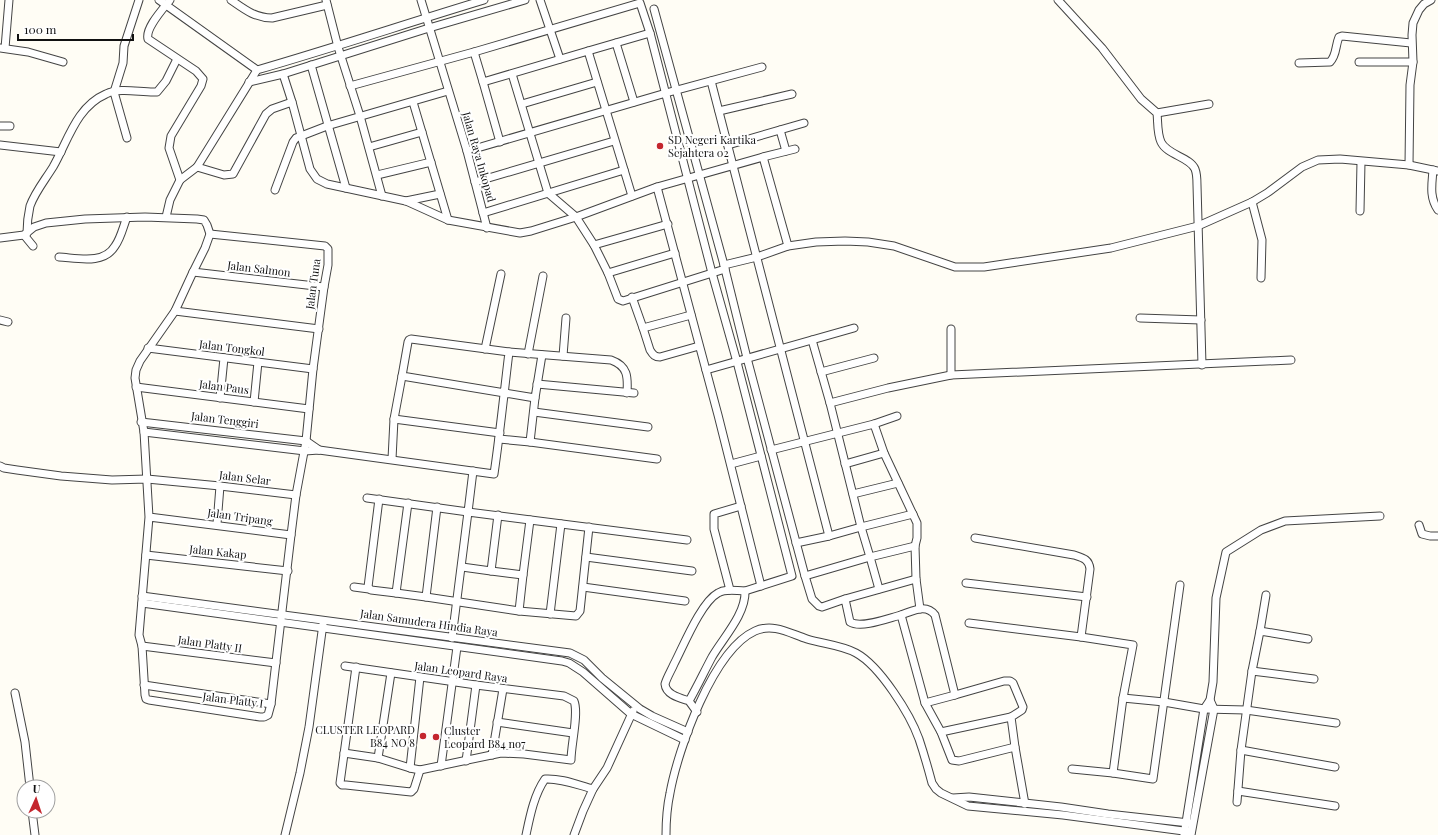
<svg xmlns="http://www.w3.org/2000/svg" width="1438" height="835" font-family="'Playfair Display',serif">
  <rect width="100%" height="100%" fill="#fffdf5"/>
  <g fill="none" stroke-linecap="round" stroke-linejoin="round">
    <defs>
      <g id="street">
        <path d="M159,0L257,70"/>
        <path d="M170,0C163,9 145,28 148,39L196,71L203,79L201,86L171,136L169,148L180,180"/>
        <path d="M231,0C244,9 255,18 272,18L327,5"/>
        <path d="M326,0L338,47L360,116L382,196"/>
        <path d="M421,0L467,151L487,228"/>
        <path d="M540,0L560,59"/>
        <path d="M1058,0L1102,48L1141,99L1157,113C1158,122 1157,133 1161,142C1167,155 1190,157 1195,169C1197,174 1197,180 1197,185L1202,365"/>
        <path d="M654,9L724,265L747,358L805,576L812,599L819,606L822,607L845,599L850,622C861,629 889,618 901,615L925,703L941,732L952,760L959,761L1015,747L1025,804"/>
        <path d="M616,43L634,102"/>
        <path d="M0,48L28,52L63,62"/>
        <path d="M5,48L9,0"/>
        <path d="M588,51L650,33"/>
        <path d="M474,52L483,82L588,51L632,196"/>
        <path d="M1359,62H1413"/>
        <path d="M1299,63L1330,62C1337,55 1335,46 1339,37L1342,36L1411,43"/>
        <path d="M311,65L346,188"/>
        <path d="M283,74L292,102"/>
        <path d="M512,74L548,193L576,217L594,245L608,273L618,299L623,301L725,269"/>
        <path d="M711,81L829,536"/>
        <path d="M249,82L283,74L429,28L525,0"/>
        <path d="M483,82L500,142"/>
        <path d="M350,86L474,52L640,3L650,33L712,273L737,362L792,576L745,591"/>
        <path d="M413,102L448,220"/>
        <path d="M522,104L597,82"/>
        <path d="M719,111L792,94"/>
        <path d="M1157,113L1209,104"/>
        <path d="M0,126H10"/>
        <path d="M780,130L786,151"/>
        <path d="M127,138L114,92L123,63L124,46L139,0"/>
        <path d="M0,145L61,152"/>
        <path d="M728,145L804,123"/>
        <path d="M369,147L422,132"/>
        <path d="M467,151L666,93L762,67"/>
        <path d="M763,157L795,149"/>
        <path d="M1409,165L1410,85L1413,62L1412,35L1413,23L1419,10L1424,4L1431,0"/>
        <path d="M197,167L224,175L233,174L266,114L272,109L292,102L310,169L317,179L327,184L406,201L448,220L520,233L531,231L576,217L657,187L718,415L761,586"/>
        <path d="M1433,170C1432,184 1429,197 1438,210"/>
        <path d="M377,175L431,162"/>
        <path d="M475,182L614,141"/>
        <path d="M657,187L763,157L788,246"/>
        <path d="M275,190L293,142L296,138L327,126L448,91"/>
        <path d="M406,201L440,194"/>
        <path d="M1252,202L1262,240L1261,278"/>
        <path d="M1360,211L1361,162"/>
        <path d="M483,213L624,170"/>
        <path d="M166,217L170,200L180,180L197,167L257,70C333,48 408,23 484,0"/>
        <path d="M27,233C27,224 28,215 30,206C35,192 45,180 53,167C68,141 76,107 106,94C121,87 141,93 157,92L166,81L177,59"/>
        <path d="M24,235L33,246"/>
        <path d="M0,238L24,235L34,227L46,223L85,219L145,217L197,219L204,220L207,225L210,234L205,248L193,272L175,311L140,361L136,370L135,378L144,432L149,517L139,635L142,646L145,695L146,699L149,700L260,717H264L268,715L271,704L291,535L149,517"/>
        <path d="M594,245L668,224"/>
        <path d="M59,257C77,258 104,265 115,246C121,238 123,227 127,217"/>
        <path d="M724,265L757,257L788,246L816,242L845,241L868,242L894,246L955,267H984L1111,248L1198,226L1252,202L1267,193L1302,167L1318,160L1340,159L1409,165L1438,171"/>
        <path d="M193,272L324,287"/>
        <path d="M608,273L675,253"/>
        <path d="M632,297L643,328L691,315"/>
        <path d="M175,311L319,329"/>
        <path d="M1140,318L1201,320"/>
        <path d="M0,320L8,322"/>
        <path d="M643,328L650,350C653,355 655,357 660,357L699,346"/>
        <path d="M951,329V375"/>
        <path d="M812,340L830,403L861,527L913,514"/>
        <path d="M148,348L313,369"/>
        <path d="M485,349L501,274"/>
        <path d="M509,352L611,360C628,366 628,377 627,393"/>
        <path d="M528,354L543,276"/>
        <path d="M563,356L566,318"/>
        <path d="M706,370L854,328"/>
        <path d="M821,372L874,358"/>
        <path d="M537,384L634,393"/>
        <path d="M136,387L309,409"/>
        <path d="M220,398L224,358"/>
        <path d="M254,402L258,362"/>
        <path d="M830,403L888,388L951,375L1291,360"/>
        <path d="M534,412L648,427"/>
        <path d="M394,419L500,433"/>
        <path d="M141,422L306,441L319,450"/>
        <path d="M874,424L897,416"/>
        <path d="M144,432L305,451L319,450L494,474C500,433 504,393 509,352L411,339L409,340L408,342L402,376L535,398L542,355"/>
        <path d="M499,439L530,442L535,398"/>
        <path d="M530,442L657,459"/>
        <path d="M771,450L874,424L884,453L917,523V538L915,546L916,579L920,609"/>
        <path d="M392,459L394,419L402,376"/>
        <path d="M731,464L761,456"/>
        <path d="M845,464L884,453"/>
        <path d="M0,466L4,468L17,470L61,476L112,480L147,479L220,486L296,495L306,441L313,369L324,287L328,265V249L325,246L210,234"/>
        <path d="M853,494L898,483"/>
        <path d="M367,498L468,512L473,471"/>
        <path d="M379,499L368,587L371,590L396,593L408,503"/>
        <path d="M217,524L220,486"/>
        <path d="M1419,525L1422,534L1430,536H1438"/>
        <path d="M291,535L296,495"/>
        <path d="M975,538L1074,555C1083,558 1089,559 1090,569L1081,637"/>
        <path d="M796,543L829,536L861,527L870,557L805,576"/>
        <path d="M146,555L288,571"/>
        <path d="M586,557L692,571"/>
        <path d="M462,567L491,571L498,515"/>
        <path d="M491,571L523,575L530,520"/>
        <path d="M966,583L1087,597"/>
        <path d="M354,587L369,589"/>
        <path d="M583,587L685,601"/>
        <path d="M879,589L870,557L915,546"/>
        <path d="M730,590L714,529V514L741,506"/>
        <path d="M396,593L426,597L437,507"/>
        <path d="M142,596L570,653L584,660L602,678L640,709L652,716L688,732"/>
        <path d="M426,597L519,611L576,616L580,611L589,527"/>
        <path d="M845,599L916,579"/>
        <path d="M142,603L562,661L569,663L583,672L631,714L685,740"/>
        <path d="M519,611L523,575"/>
        <path d="M550,614L561,524"/>
        <path d="M901,615C913,611 926,603 935,615L955,695L925,703"/>
        <path d="M969,623L1081,637L1133,645L1123,698L1113,773"/>
        <path d="M1260,631L1266,595"/>
        <path d="M452,638L468,512L687,540"/>
        <path d="M142,646L276,663"/>
        <path d="M356,667L340,783L342,785H346L411,792L414,789L420,770"/>
        <path d="M1252,671L1314,679"/>
        <path d="M144,685L271,704"/>
        <path d="M15,693L25,742L30,787"/>
        <path d="M955,695L1004,681H1010L1013,683L1023,707L1022,710L1011,717L1015,747"/>
        <path d="M1123,698L1164,702L1204,709L1246,710L1336,723"/>
        <path d="M1210,700L1213,682L1216,598L1226,552L1261,530L1285,521L1380,516"/>
        <path d="M689,701C680,698 666,695 665,684C667,677 671,671 674,664C683,647 701,602 718,593C726,588 736,591 745,591C746,614 723,638 712,657C704,672 697,687 689,701L697,712"/>
        <path d="M497,722L573,733"/>
        <path d="M941,732L1011,717"/>
        <path d="M1241,750L1335,767"/>
        <path d="M344,753L378,758L410,768L420,770L501,753L524,754L571,760C571,745 579,713 574,701L564,696L476,685L345,666"/>
        <path d="M492,755L503,689"/>
        <path d="M378,758L391,673"/>
        <path d="M466,761L476,685"/>
        <path d="M441,766L457,647"/>
        <path d="M410,768L420,677"/>
        <path d="M1072,769L1113,773L1153,779L1180,585"/>
        <path d="M1238,791L1335,806"/>
        <path d="M953,798L969,797L1061,807L1108,814L1189,823"/>
        <path d="M1237,802L1241,750L1252,671L1260,631L1308,639"/>
        <path d="M32,811L35,835"/>
        <path d="M285,835L300,773L309,727L323,624"/>
        <path d="M526,835C530,816 534,795 545,779C561,778 578,785 593,789"/>
        <path d="M574,835L583,811L593,789L607,768L633,711"/>
        <path d="M666,835C666,821 667,807 670,793C678,749 713,650 755,631C773,623 789,633 807,639C823,644 841,645 856,653C880,666 910,714 919,739C924,754 928,768 932,783L936,789L941,793L968,806L1063,815L1191,832"/>
        <path d="M1184,835L1204,709L1210,700L1214,709L1191,835"/>
      </g>
    </defs>
    <!-- street casing -->
    <use href="#street" stroke="#444" stroke-width="9"/>
    <!-- street -->
    <use href="#street" stroke="#fff" stroke-width="7"/>
  </g>
  <!-- markers -->
  <g fill="#c4262e" stroke="#fff" stroke-width="1.5">
    <circle cx="660" cy="146" r="4"/>
    <circle cx="423" cy="736" r="4"/>
    <circle cx="436" cy="737" r="4"/>
  </g>
  <g text-anchor="middle" stroke-width="4" stroke-linejoin="round" paint-order="stroke">
    <!-- poi labels -->
    <g font-size="11" fill="#111" stroke="#fff" text-anchor="start">
      <text x="668" y="144">SD Negeri Kartika<tspan x="668" dy="13">Sejahtera 02</tspan></text>
      <text x="415" y="734" text-anchor="end">CLUSTER LEOPARD<tspan x="415" dy="13">B84 NO 8</tspan></text>
      <text x="444" y="735">Cluster<tspan x="444" dy="13">Leopard B84 no7</tspan></text>
    </g>
    <!-- street labels -->
    <g font-size="11" fill="#111" stroke="#fff">
      <text transform="translate(479 157) rotate(74)" y="4">Jalan Raya Inkopad</text>
      <text transform="translate(259 269) rotate(7)" y="4">Jalan Salmon</text>
      <text transform="translate(313 284) rotate(-82)" y="4">Jalan Tuna</text>
      <text transform="translate(232 348) rotate(7)" y="4">Jalan Tongkol</text>
      <text transform="translate(224 387) rotate(7)" y="4">Jalan Paus</text>
      <text transform="translate(225 420) rotate(7)" y="4">Jalan Tenggiri</text>
      <text transform="translate(245 478) rotate(7)" y="4">Jalan Selar</text>
      <text transform="translate(240 517) rotate(8)" y="4">Jalan Tripang</text>
      <text transform="translate(218 552) rotate(6)" y="4">Jalan Kakap</text>
      <text transform="translate(429 623) rotate(8)" y="4">Jalan Samudera Hindia Raya</text>
      <text transform="translate(210 644) rotate(8)" y="4">Jalan Platty II</text>
      <text transform="translate(461 672) rotate(8)" y="4">Jalan Leopard Raya</text>
      <text transform="translate(233 700) rotate(7)" y="4">Jalan Platty I</text>
    </g>
  </g>
  <!-- north arrow -->
  <g transform="translate(36 799) rotate(3)"><circle r="19" fill="#ffffff" stroke="#a0a0a0"/>
  <path d="M0-3L7 15L0 10L-7 15Z" fill="#c4262e"/>
  <text y="-6" font-size="11" font-weight="bold" text-anchor="middle" fill="#111111">U</text>
  </g>
  <!-- scale -->
  <path d="M18 34v6h115v-6" fill="none" stroke="#111111" stroke-width="2"/>
  <text x="24" y="34" font-size="12" fill="#111111" stroke="#ffffff" stroke-width="3" paint-order="stroke">100 m</text>
</svg>
